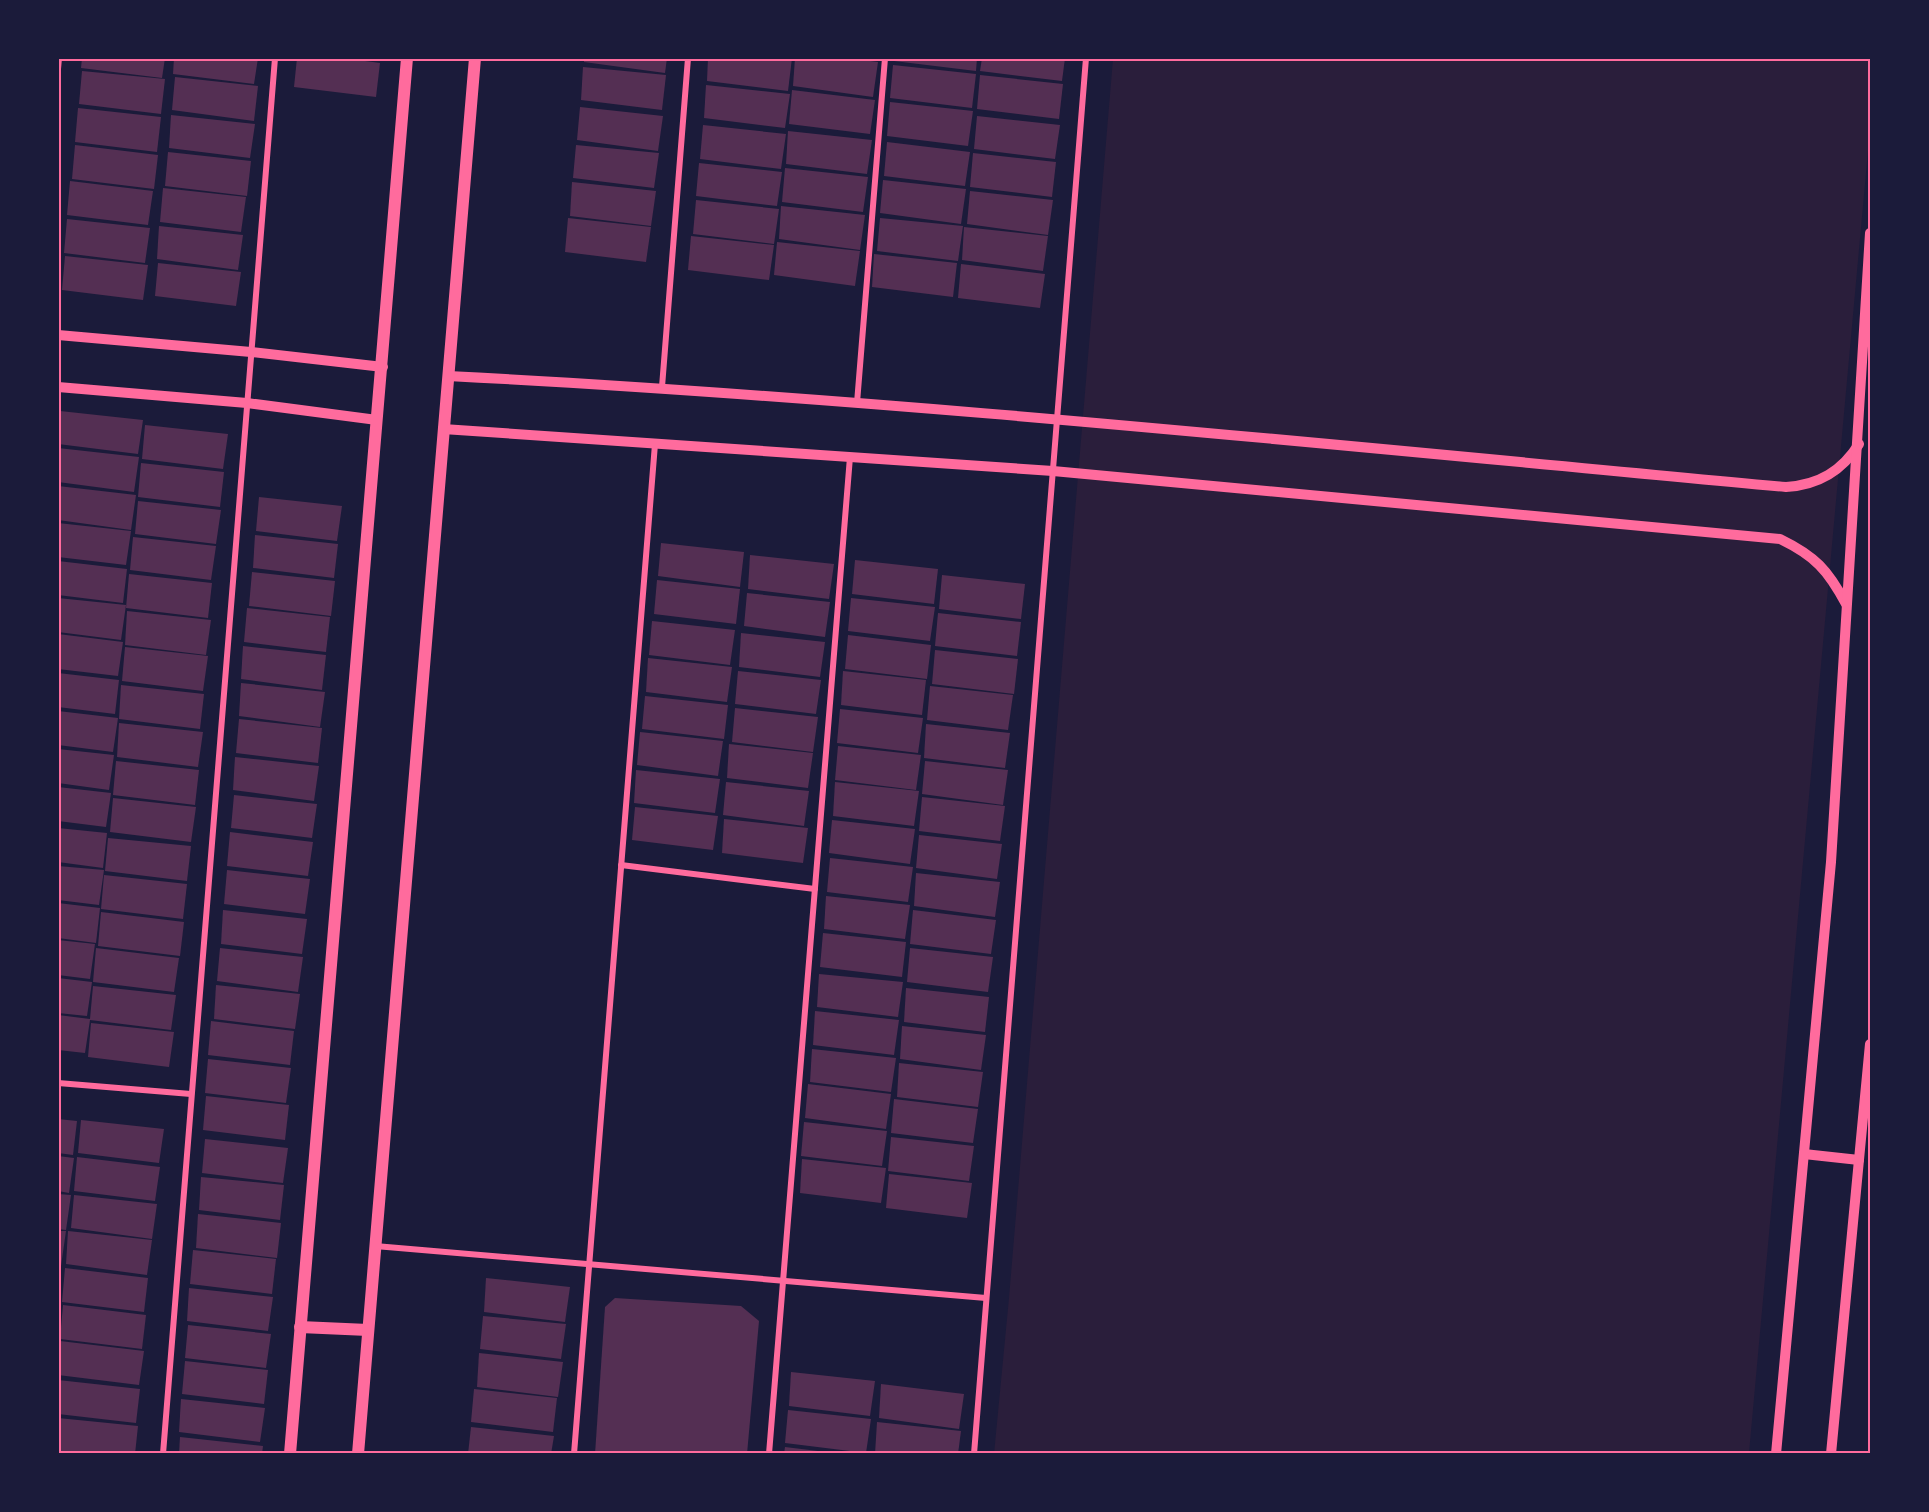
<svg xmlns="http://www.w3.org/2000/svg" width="1929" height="1512" font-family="Overpass,sans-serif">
  <rect width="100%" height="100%" fill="#1b1b3a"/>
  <!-- green -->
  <path fill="#2a1e3b" d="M1113,59H1870V129L1749,1453L994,1454L1009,1298Z"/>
  <!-- building -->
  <g fill="#542f53">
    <path d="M82,58H165L162,78L81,68Z"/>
    <path d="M174,58H258L254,84L173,74Z"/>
    <path d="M297,58H343L380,63L376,97L294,87Z"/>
    <path d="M584,58H667L665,73L584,62Z"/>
    <path d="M708,58H792L788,91L707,81Z"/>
    <path d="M795,58H848L878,62L873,97L793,86Z"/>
    <path d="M894,58H977L976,71L894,61Z"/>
    <path d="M982,58H1065L1062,81L980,71Z"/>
    <path d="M893,65L976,74L972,108L890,98Z"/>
    <path d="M583,67L666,75L662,110L581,100Z"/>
    <path d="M82,71L165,79L161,114L79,104Z"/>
    <path d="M980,75L1063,84L1059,119L977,109Z"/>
    <path d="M175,77L258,86L254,121L172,110Z"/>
    <path d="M706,85L790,94L785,128L704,118Z"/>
    <path d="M792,90L875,100L870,134L789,124Z"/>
    <path d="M890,102L973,111L968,146L887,136Z"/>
    <path d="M580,107L663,116L658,151L577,140Z"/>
    <path d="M78,108L161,117L157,152L75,142Z"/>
    <path d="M171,115L255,124L250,158L169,148Z"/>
    <path d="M977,116L1060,125L1055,159L974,149Z"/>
    <path d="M703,125L786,134L781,169L700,159Z"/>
    <path d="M788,131L872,140L867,174L786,164Z"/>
    <path d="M887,142L970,152L965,186L884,176Z"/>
    <path d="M75,145L158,155L154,189L72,179Z"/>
    <path d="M576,145L659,153L654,188L573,178Z"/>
    <path d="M168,152L251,161L247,196L165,186Z"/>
    <path d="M973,153L1056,162L1052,197L970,187Z"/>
    <path d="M699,163L782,172L777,206L696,196Z"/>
    <path d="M785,168L868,177L863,212L782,202Z"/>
    <path d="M883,180L966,189L961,224L880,213Z"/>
    <path d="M70,181L153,191L148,225L67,215Z"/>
    <path d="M572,182L656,191L651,226L570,216Z"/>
    <path d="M163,188L246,197L241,232L160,222Z"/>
    <path d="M970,191L1053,200L1048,235L967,224Z"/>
    <path d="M696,200L779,209L774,244L693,234Z"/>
    <path d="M781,206L865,215L860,250L779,239Z"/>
    <path d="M568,218L651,227L646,262L565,252Z"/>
    <path d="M880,218L963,226L958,261L877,251Z"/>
    <path d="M67,219L150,228L145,263L64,253Z"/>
    <path d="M159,226L243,235L238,270L157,259Z"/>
    <path d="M964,227L1048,236L1043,271L962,260Z"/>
    <path d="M691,236L774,245L769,280L688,270Z"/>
    <path d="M777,242L860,251L855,286L774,275Z"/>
    <path d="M874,254L957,263L953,297L872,287Z"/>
    <path d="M65,256L148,265L143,300L62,290Z"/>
    <path d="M158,263L241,272L236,306L155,296Z"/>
    <path d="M961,264L1045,274L1040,308L958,298Z"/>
    <path d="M60,411L143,420L138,454L58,444Z"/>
    <path d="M145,425L228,434L223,469L142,459Z"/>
    <path d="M58,448L139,457L134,492L58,482Z"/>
    <path d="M141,463L224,472L220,507L138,497Z"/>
    <path d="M58,486L136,495L131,530L58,520Z"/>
    <path d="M259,497L342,506L337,541L256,531Z"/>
    <path d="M138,501L221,510L216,544L135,534Z"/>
    <path d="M58,523L131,531L126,565L58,557Z"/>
    <path d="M255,535L338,544L334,578L253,568Z"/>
    <path d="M133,537L216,546L211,580L130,570Z"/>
    <path d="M661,543L744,552L740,587L658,576Z"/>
    <path d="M750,555L834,564L829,599L748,589Z"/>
    <path d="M855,560L938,569L934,604L852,594Z"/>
    <path d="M58,561L127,569L123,603L58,595Z"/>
    <path d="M252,572L335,581L331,616L249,606Z"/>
    <path d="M129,574L212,583L208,618L126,608Z"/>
    <path d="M942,575L1025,584L1021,619L939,609Z"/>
    <path d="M657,580L740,589L736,624L654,614Z"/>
    <path d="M747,593L830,602L825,637L744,626Z"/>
    <path d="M58,598L126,605L121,640L58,632Z"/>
    <path d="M851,598L935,607L930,641L848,631Z"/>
    <path d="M247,608L330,617L326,652L244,642Z"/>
    <path d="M127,611L211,620L206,655L125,645Z"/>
    <path d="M938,613L1021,622L1017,656L935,646Z"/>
    <path d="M652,621L735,630L730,665L649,655Z"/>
    <path d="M741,633L825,642L820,677L739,667Z"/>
    <path d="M58,634L123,642L118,676L58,669Z"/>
    <path d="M848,635L931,645L927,679L845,669Z"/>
    <path d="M243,646L326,655L322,690L241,679Z"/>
    <path d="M125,647L208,656L203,691L122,681Z"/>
    <path d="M935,650L1018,659L1014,694L932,684Z"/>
    <path d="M648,658L732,667L727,702L646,692Z"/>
    <path d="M738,671L821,680L816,714L735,704Z"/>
    <path d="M843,671L926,680L922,715L841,705Z"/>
    <path d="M58,673L119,680L115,714L58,707Z"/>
    <path d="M241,683L325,692L320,727L239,716Z"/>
    <path d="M121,685L204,694L200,729L119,719Z"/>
    <path d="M930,686L1013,695L1008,730L927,720Z"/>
    <path d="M645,696L728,705L724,739L642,729Z"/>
    <path d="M735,708L818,717L813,752L732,742Z"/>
    <path d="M840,709L923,718L918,753L837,743Z"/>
    <path d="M58,711L118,718L113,752L58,745Z"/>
    <path d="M239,719L322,728L318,763L236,753Z"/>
    <path d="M119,723L203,732L198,767L117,757Z"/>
    <path d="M926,724L1010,733L1005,768L924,758Z"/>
    <path d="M640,732L723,741L718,776L637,765Z"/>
    <path d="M729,744L813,753L808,788L727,778Z"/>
    <path d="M838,746L921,755L916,790L835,780Z"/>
    <path d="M58,749L114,755L109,790L58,783Z"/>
    <path d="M235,757L319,766L314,801L233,790Z"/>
    <path d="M116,761L199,770L195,805L113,795Z"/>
    <path d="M925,761L1008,770L1003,805L922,794Z"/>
    <path d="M636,770L720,779L715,813L634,803Z"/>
    <path d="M726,782L809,791L804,826L723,815Z"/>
    <path d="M835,782L919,791L914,826L833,816Z"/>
    <path d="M58,787L111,793L106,827L58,821Z"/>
    <path d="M234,795L317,804L312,838L231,828Z"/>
    <path d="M922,797L1005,806L1000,841L919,831Z"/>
    <path d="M113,798L196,807L191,842L110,832Z"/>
    <path d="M635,807L718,816L713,850L632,840Z"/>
    <path d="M724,819L808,828L803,863L722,853Z"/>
    <path d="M832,820L915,829L910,864L829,853Z"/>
    <path d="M58,828L107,833L103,868L58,862Z"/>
    <path d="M230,832L313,842L308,876L227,866Z"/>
    <path d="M919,835L1002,844L997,879L916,868Z"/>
    <path d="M108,838L191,846L187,881L105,871Z"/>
    <path d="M830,858L913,867L908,902L827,892Z"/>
    <path d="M58,866L104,870L99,905L58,900Z"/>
    <path d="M227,870L310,879L305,914L224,904Z"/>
    <path d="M916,873L1000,882L995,917L914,906Z"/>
    <path d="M104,875L187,884L183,919L101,909Z"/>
    <path d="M826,896L910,905L905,939L824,929Z"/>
    <path d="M58,903L100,908L96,943L58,938Z"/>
    <path d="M223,910L307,919L302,954L221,944Z"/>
    <path d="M913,910L996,920L991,954L910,944Z"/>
    <path d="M101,912L184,922L180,956L98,946Z"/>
    <path d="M823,933L906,942L902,977L820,967Z"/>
    <path d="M58,940L95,944L90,979L58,975Z"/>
    <path d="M96,948L179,958L174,992L93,982Z"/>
    <path d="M220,948L303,957L298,992L217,981Z"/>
    <path d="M910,948L993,957L988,992L907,982Z"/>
    <path d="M819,974L903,982L898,1017L817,1007Z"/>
    <path d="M58,978L92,982L87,1016L58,1013Z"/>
    <path d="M216,985L300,994L295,1029L214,1019Z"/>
    <path d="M93,986L176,995L171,1030L90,1020L85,1053L58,1050V1015L90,1019Z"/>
    <path d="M906,988L989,997L985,1032L904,1022Z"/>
    <path d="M815,1011L899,1020L894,1055L813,1045Z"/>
    <path d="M211,1021L294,1031L290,1065L208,1055Z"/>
    <path d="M91,1023L174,1032L169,1067L88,1057Z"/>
    <path d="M902,1026L986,1035L981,1070L900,1059Z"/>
    <path d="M812,1049L896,1058L891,1092L810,1082Z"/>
    <path d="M208,1059L291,1068L286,1103L205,1093Z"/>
    <path d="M899,1063L983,1072L978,1107L897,1097Z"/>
    <path d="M808,1084L891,1094L886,1129L805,1118Z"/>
    <path d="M206,1096L289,1105L285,1140L203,1130Z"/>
    <path d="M894,1099L978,1109L973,1143L891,1133Z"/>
    <path d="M58,1119L77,1121L73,1155L58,1153Z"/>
    <path d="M81,1120L164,1129L159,1163L78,1153Z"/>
    <path d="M804,1122L887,1131L882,1166L801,1156Z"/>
    <path d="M891,1137L974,1146L969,1181L888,1171Z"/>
    <path d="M205,1139L288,1148L283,1183L202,1173Z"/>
    <path d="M58,1156L74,1158L69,1193L58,1191Z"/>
    <path d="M77,1157L160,1167L155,1201L74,1191Z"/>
    <path d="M802,1159L886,1168L881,1203L800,1193Z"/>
    <path d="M889,1174L972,1183L967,1218L886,1208Z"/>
    <path d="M201,1177L284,1185L280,1220L199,1210Z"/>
    <path d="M58,1194L71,1195L66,1230L58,1229Z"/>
    <path d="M74,1195L157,1204L152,1239L71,1228Z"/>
    <path d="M198,1214L281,1223L277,1258L196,1248Z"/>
    <path d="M58,1231H66L61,1266H58Z"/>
    <path d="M68,1231L152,1240L147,1275L66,1264Z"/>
    <path d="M193,1250L276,1259L272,1294L190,1284Z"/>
    <path d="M65,1268L148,1278L144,1312L62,1302Z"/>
    <path d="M486,1278L570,1287L565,1322L484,1312Z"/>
    <path d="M189,1288L273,1297L268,1331L187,1321Z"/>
    <path d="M615,1298L741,1306L759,1321L747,1454H595L605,1307Z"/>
    <path d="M63,1305L146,1315L142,1349L60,1339Z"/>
    <path d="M483,1316L566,1324L561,1359L480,1349Z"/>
    <path d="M188,1325L271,1334L266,1368L185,1358Z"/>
    <path d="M60,1341L144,1351L139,1385L58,1375Z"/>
    <path d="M479,1353L563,1362L558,1397L477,1387Z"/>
    <path d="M185,1361L268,1370L264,1404L182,1394Z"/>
    <path d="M791,1372L875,1381L870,1416L789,1406Z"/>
    <path d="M58,1380L140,1389L136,1423L58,1414Z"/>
    <path d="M881,1384L964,1394L959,1429L879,1418Z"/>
    <path d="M474,1389L557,1398L553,1432L471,1422Z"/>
    <path d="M181,1399L265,1408L260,1442L179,1432Z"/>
    <path d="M788,1410L871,1419L866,1453L785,1443Z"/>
    <path d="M58,1418L138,1426L135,1454L58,1452Z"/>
    <path d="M877,1422L961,1431L958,1454H875Z"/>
    <path d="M471,1427L554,1436L551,1454H468Z"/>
    <path d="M180,1437L263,1446L262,1454H179Z"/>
    <path d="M785,1447L826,1452V1454H784Z"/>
  </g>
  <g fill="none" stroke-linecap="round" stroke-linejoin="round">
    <!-- minor -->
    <g stroke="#ff6b9d" stroke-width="6">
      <path d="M58,69L59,58"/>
      <path d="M662,387L688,58"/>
      <path d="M857,403L885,58"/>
      <path d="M621,865L815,889"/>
      <path d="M58,1083L191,1094"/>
      <path d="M375,1246L986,1298"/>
      <path d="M163,1454L275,58"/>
      <path d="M574,1454L655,444"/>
      <path d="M769,1454L850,457"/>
      <path d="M974,1454L1086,58"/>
    </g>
    <!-- tertiary -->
    <g stroke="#ff6b9d" stroke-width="10">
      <path d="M58,335L251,352L383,367"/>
      <path d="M448,376C895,399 1341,446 1786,487C1819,485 1842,471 1859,444"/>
      <path d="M58,387L247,403L377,420"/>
      <path d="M443,429L1053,471L1780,539C1815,556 1828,570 1846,604"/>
      <path d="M1804,1154L1859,1160"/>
      <path d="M1776,1454L1831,862L1870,233"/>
      <path d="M1831,1454L1870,1044"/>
    </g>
    <!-- secondary -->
    <g stroke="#ff6b9d" stroke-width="12">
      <path d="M300,1327L368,1330"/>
      <path d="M290,1454L407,58"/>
      <path d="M358,1454L475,58"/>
    </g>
  </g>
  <!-- border -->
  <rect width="1929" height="1512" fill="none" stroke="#1b1b3a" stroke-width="120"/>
  <rect x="60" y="60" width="1809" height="1392" fill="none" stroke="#ff6b9d" stroke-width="2"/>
</svg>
